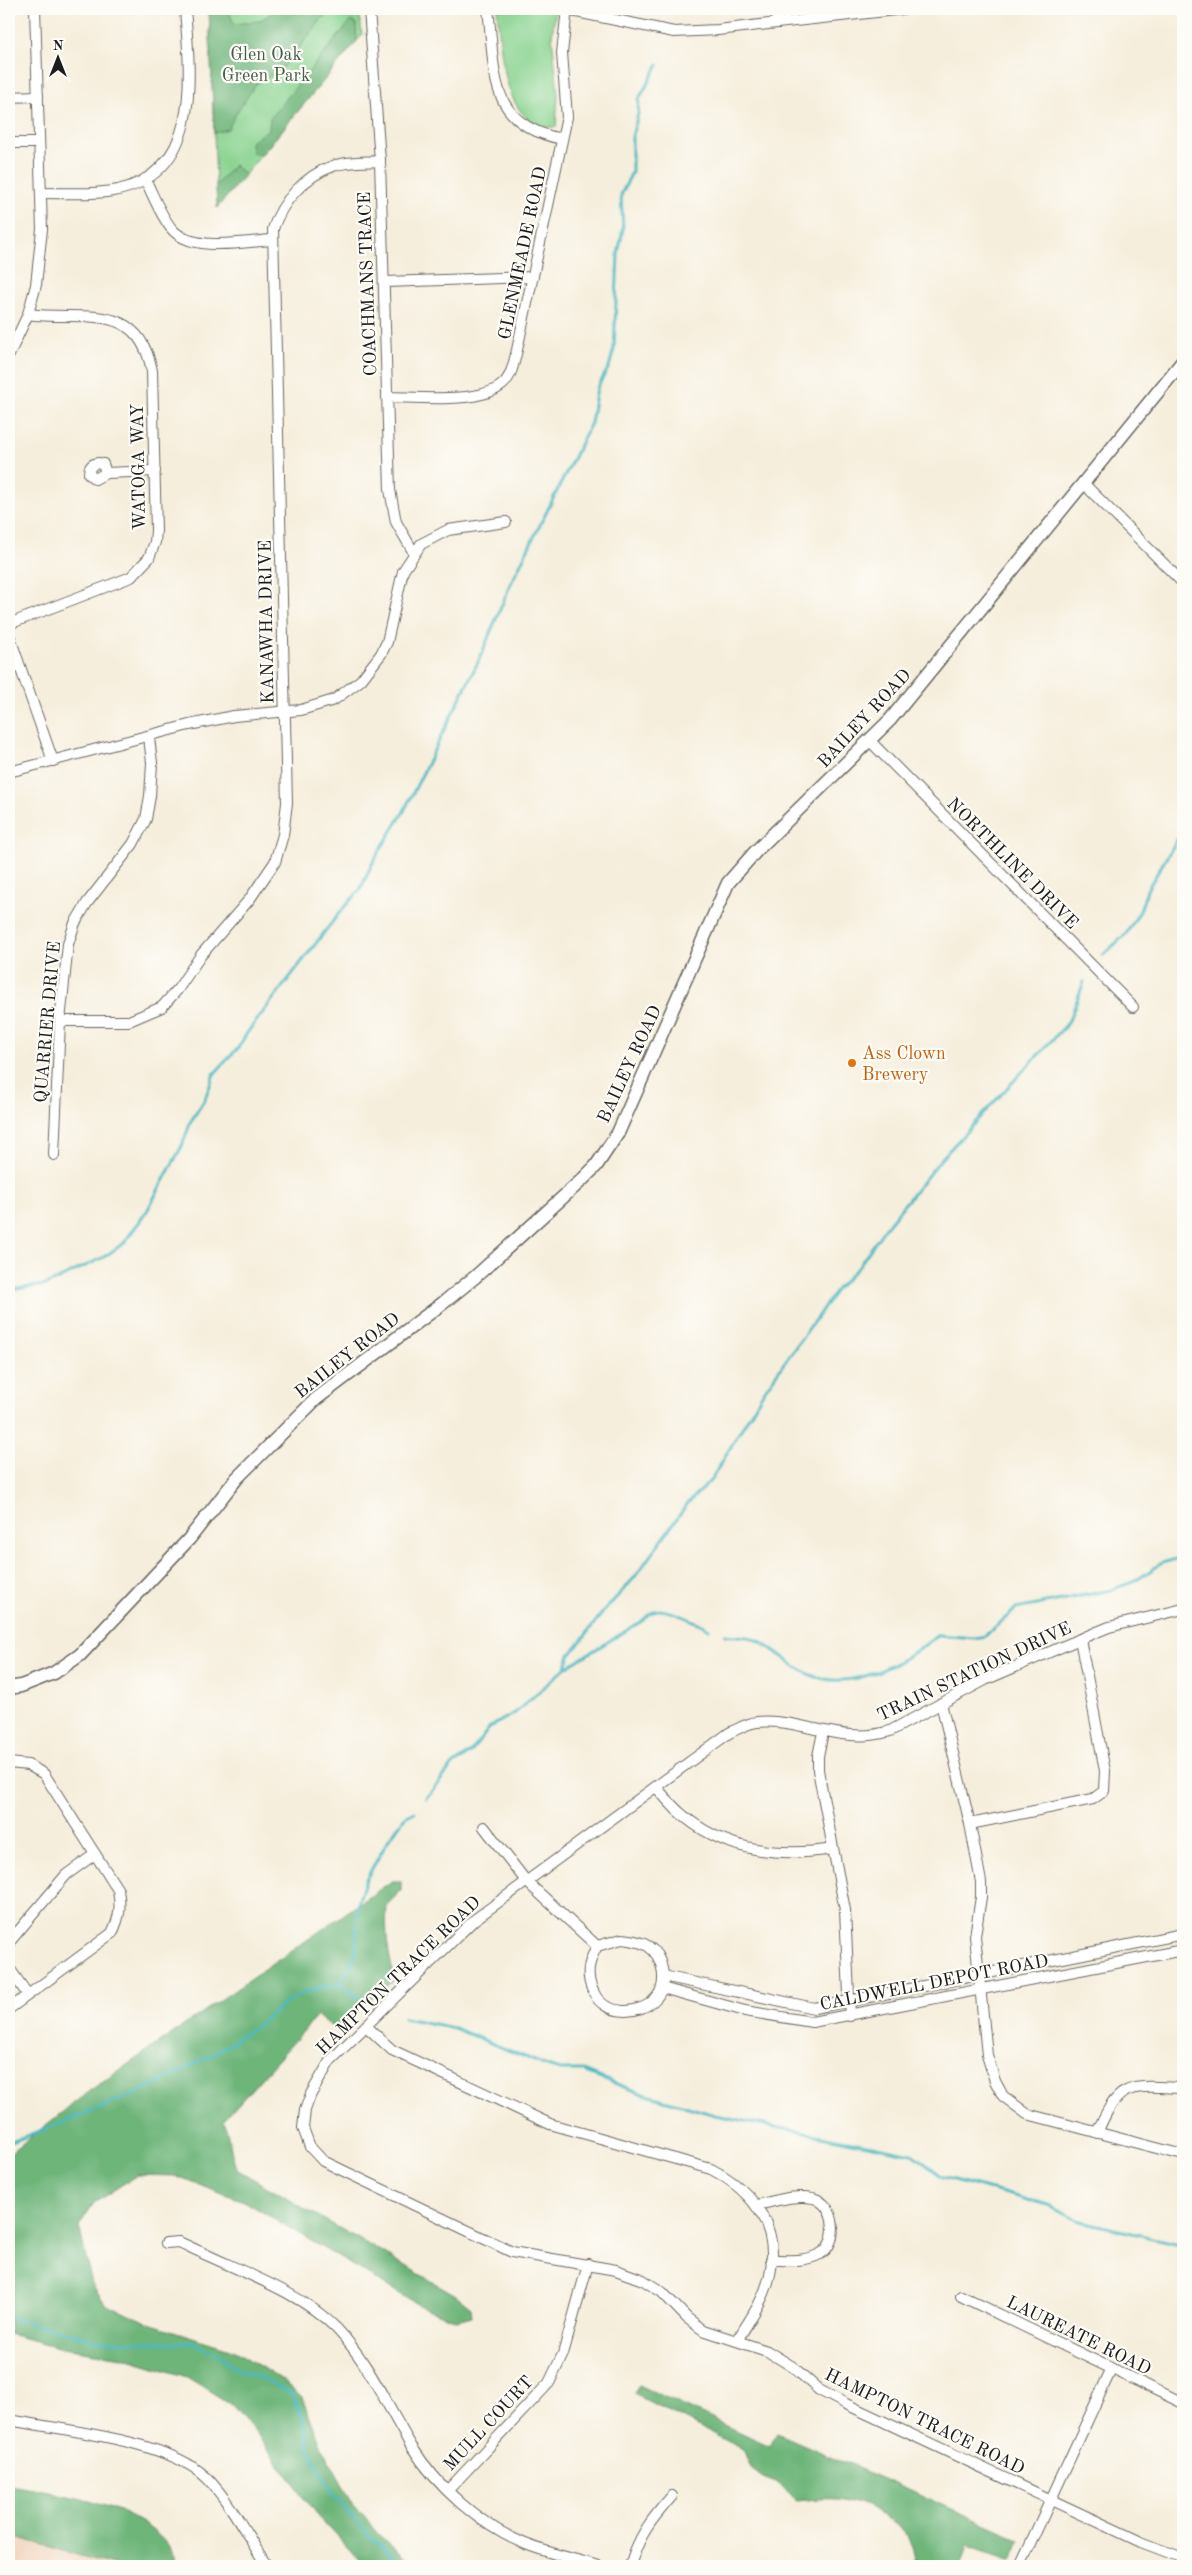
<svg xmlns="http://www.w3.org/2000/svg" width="1192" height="2575" font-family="'Old Standard TT',serif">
  <rect width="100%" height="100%" fill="#fdfcf7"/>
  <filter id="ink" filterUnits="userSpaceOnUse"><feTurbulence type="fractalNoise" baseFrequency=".02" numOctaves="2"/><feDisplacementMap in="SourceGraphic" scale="10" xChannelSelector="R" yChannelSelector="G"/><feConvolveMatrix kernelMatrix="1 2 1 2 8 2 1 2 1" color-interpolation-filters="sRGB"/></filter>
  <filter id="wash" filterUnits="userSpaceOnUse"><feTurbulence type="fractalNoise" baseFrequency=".0096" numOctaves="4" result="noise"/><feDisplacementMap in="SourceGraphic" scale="20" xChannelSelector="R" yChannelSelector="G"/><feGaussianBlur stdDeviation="1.12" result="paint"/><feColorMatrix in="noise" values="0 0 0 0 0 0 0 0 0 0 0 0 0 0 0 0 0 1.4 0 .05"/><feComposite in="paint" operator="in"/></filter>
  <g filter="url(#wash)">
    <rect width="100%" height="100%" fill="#f6eedc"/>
    <!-- built -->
    <path fill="#f2d4be" d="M9,2535L115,2566H9Z"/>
    <!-- green -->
    <g fill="#89d390" stroke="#527856">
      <path d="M209,9H359L362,35L217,208Z"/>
      <path d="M497,9H556L552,35L558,94L556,127C501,131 501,45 497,9Z"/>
    </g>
    <!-- forest -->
    <g fill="#6eb57a" stroke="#45684b">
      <path d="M209,9H228L234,24L259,21L275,11L330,9L281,70L256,84L235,115L228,129L214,133Z"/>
      <path d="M351,21L356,23L357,41L261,155L252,152L251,142L269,129L270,118Z"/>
      <path d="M234,165L245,175L217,208L216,185Z"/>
      <path d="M392,1881H401V1891L387,1905C385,1932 388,1954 395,1980L353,2013L338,2031L317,2016L224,2120L236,2169L456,2295L471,2307L472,2316L457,2320L422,2307L244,2201L177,2176L137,2175L94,2203L79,2226L92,2284L106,2305L152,2324L233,2350L281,2379L302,2398L322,2448L354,2505L385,2541L415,2566H365L317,2515L260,2438L232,2405L187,2377L122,2357L63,2348L9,2334V2154L88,2092Z"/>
      <path d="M639,2385L770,2446L777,2433L1021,2539L1011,2561L968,2546L961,2566H917C915,2557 914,2545 908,2537C893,2518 865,2504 842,2500C827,2497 811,2500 796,2501L779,2483L763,2477L751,2468L743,2449L634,2394Z"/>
      <path d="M9,2485C59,2494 130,2502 166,2543C171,2550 175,2559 180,2566H115L9,2535Z"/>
    </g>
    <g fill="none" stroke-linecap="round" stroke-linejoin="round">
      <!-- stream -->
      <g stroke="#4bb9c2" stroke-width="3">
        <path d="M1103,955L1126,934L1140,911L1147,890L1183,830"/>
        <path d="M9,1290L46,1285L104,1257L124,1243L147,1211L182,1146L191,1121L205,1099L214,1074L238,1048L247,1033L340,912L360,890L374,860L403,813L479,660L511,583L591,423L597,388L609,367L614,349L618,254L623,229L621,195L632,172V137L638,114L639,99L658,65"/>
        <path d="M725,1635C733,1636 744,1636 752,1638C773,1646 790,1666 811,1675C853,1693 906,1661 938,1635L974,1638L985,1636L1016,1609L1111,1590L1135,1581L1162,1563L1183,1557"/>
        <path d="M565,1668L570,1655L603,1612L635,1577L688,1503L711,1480L764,1391L837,1289L858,1267L886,1227L941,1159L1068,1023L1084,982"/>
        <path d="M426,1798L453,1765L471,1752L490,1727L515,1713L565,1668L642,1621C646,1618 652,1610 658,1610C669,1609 700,1623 709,1629"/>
        <path d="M338,1983L358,1998"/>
        <path d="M404,2018L454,2028L547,2066L560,2070H581L637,2092L715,2115L912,2154L943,2177L1018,2197L1051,2207L1077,2220L1183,2245"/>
        <path d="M9,2143L140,2092L212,2055L255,2027L288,2001L309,1991L338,1983L348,1972L355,1954L359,1900L366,1879L389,1839L405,1817L415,1812"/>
        <path d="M9,2318L99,2341L192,2343L217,2354L236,2369L261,2378L291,2393L303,2418L311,2456L332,2492L358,2524L402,2566"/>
      </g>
    </g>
  </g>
  <g filter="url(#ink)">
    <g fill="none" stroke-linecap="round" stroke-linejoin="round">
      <defs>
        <g id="minor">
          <path d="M369,9L380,161L390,490L396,522L414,553"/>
          <path d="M488,9C496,72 486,124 562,139"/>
          <path d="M776,9L777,23L904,9"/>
          <path d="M567,10L674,32L718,30L777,23"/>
          <path d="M9,97L38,96"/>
          <path d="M9,143H39"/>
          <path d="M145,179C153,195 160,214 171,228C191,253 243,242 272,240"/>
          <path d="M41,193C67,193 93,195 118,190C203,171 190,74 185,9"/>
          <path d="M385,282L533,277"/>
          <path d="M9,355L28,314L36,285L42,229L35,9"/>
          <path d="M387,397C415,397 480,404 502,385C512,377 514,361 517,350L567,117L562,53L567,9"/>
          <path d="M106,473L95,479L89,474C89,468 91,464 98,463L103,464L106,473L155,471"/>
          <path d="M1084,484L1183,583"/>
          <path d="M9,624L131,577L149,558L155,542L156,531L152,371C138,298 81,322 28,314"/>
          <path d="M9,635L53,761"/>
          <path d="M870,741L1133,1007"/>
          <path d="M9,772L189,725L234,716L301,710L334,700L361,680L381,654L387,642L403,571L421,544L448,530L506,522"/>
          <path d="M60,1021H129L162,1007L178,989L201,955L249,900L275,862L283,835L287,803L273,229C282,201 305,176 333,166C347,161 365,162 380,161"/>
          <path d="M54,1155L60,1021L68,944L75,923L87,903L133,844L146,819L150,796L152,763L149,737"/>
          <path d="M1183,1609L1109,1627L1080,1639L985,1680L890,1731C843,1746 803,1718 757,1722C747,1723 738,1729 729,1733L474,1920L330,2061L311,2094L305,2110L303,2128L310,2147L323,2161L512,2252L616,2270L643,2280L662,2292L687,2318L703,2330L767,2351L793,2367L819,2390L846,2404L1141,2542L1183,2558"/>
          <path d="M941,1703L970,1824L981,1882V1897L975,1936L987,2055L995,2081L1003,2096L1027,2114L1183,2155"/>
          <path d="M823,1732L818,1756V1770L845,1910L850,2016"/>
          <path d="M9,1763L28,1765L44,1774L118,1890C121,1907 120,1917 112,1933L9,2009"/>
          <path d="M656,1787C665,1797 674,1809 685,1817C728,1852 781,1857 833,1849"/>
          <path d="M970,1824L1093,1799L1104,1791L1105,1771L1080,1639"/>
          <path d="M484,1827L526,1881L597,1946"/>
          <path d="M622,1939C631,1940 640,1941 648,1946C663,1956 669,1984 656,1998C640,2016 605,2016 594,1993C585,1976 588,1963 597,1946Z"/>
          <path d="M9,1946L11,1940L66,1875L95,1854"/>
          <path d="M9,1968L28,1995"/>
          <path d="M663,1976L814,2008L1183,1934"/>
          <path d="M662,1988L745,2011L812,2022L1183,1950"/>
          <path d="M366,2026L392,2050L550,2124L711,2169C755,2192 783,2230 768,2282C762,2303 748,2322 737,2341"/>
          <path d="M1097,2133C1119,2080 1131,2086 1183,2088"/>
          <path d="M756,2205C774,2202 794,2194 813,2198C836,2204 840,2243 820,2254C805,2262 787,2260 771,2260"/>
          <path d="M166,2243L179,2242L192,2248C239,2271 301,2292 337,2329C369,2363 388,2408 412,2447C437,2487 480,2525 523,2543C547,2553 574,2559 599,2566"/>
          <path d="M961,2296L1183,2403"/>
          <path d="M9,2420C62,2430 169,2440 207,2478C231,2503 248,2537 267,2566"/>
          <path d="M448,2490L549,2383L563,2354L588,2264"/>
          <path d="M630,2566C639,2535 651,2520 672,2496"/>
          <path d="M1020,2566L1111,2370"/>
        </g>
        <path id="tertiary" d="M9,1688L21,1686L54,1673L80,1655L189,1539L237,1478L316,1399L443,1303L475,1277L583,1179L596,1166L618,1133L728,883L756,851L890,720L1183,361"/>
      </defs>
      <!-- minor casing -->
      <use href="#minor" stroke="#68665f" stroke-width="12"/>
      <!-- tertiary casing -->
      <use href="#tertiary" stroke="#68665f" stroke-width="15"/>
      <!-- minor -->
      <use href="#minor" stroke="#fff" stroke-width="10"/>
      <!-- tertiary -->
      <use href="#tertiary" stroke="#fff" stroke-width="12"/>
    </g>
  </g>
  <!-- markers -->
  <circle fill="#e8710a" stroke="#fdfcf7" stroke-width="2" cx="852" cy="1063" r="5"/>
  <g text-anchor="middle" stroke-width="4.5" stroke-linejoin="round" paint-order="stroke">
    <!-- park labels -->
    <g font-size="18" fill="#425c45" stroke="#fdfcf7">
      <text x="266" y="60">Glen Oak<tspan x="266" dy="21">Green Park</tspan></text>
    </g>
    <!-- street labels -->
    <g font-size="18" fill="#1c1c1c" stroke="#fdfcf7">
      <text transform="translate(522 253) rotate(-78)" y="6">GLENMEADE ROAD</text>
      <text transform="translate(367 284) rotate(-92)" y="6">COACHMANS TRACE</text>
      <text transform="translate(138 467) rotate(-91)" y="6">WATOGA WAY</text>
      <text transform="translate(266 622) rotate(-91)" y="6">KANAWHA DRIVE</text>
      <text transform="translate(864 718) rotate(-47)" y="6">BAILEY ROAD</text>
      <text transform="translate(1013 863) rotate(45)" y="6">NORTHLINE DRIVE</text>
      <text transform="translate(47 1022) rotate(-85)" y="6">QUARRIER DRIVE</text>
      <text transform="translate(629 1064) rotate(-65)" y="6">BAILEY ROAD</text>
      <text transform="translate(347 1355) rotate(-38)" y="6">BAILEY ROAD</text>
      <text transform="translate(974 1671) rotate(-25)" y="6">TRAIN STATION DRIVE</text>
      <text transform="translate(398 1975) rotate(-44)" y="6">HAMPTON TRACE ROAD</text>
      <text transform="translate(934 1982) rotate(-11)" y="6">CALDWELL DEPOT ROAD</text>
      <text transform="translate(1079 2335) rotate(26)" y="6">LAUREATE ROAD</text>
      <text transform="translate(925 2421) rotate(26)" y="6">HAMPTON TRACE ROAD</text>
      <text transform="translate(488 2423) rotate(-47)" y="6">MULL COURT</text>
    </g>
    <!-- food labels -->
    <g font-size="18" fill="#c56008" stroke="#fdfcf7" text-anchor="start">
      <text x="862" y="1059">Ass Clown<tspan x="862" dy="21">Brewery</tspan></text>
    </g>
  </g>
  <!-- margin -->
  <rect width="1192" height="2575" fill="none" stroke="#fdfcf7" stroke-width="30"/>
  <!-- north arrow -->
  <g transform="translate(58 58)" stroke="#fdfcf7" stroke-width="4" paint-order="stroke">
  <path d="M0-4L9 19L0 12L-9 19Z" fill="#1c1c1c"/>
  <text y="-8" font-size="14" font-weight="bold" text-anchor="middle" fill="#1c1c1c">N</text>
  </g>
</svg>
